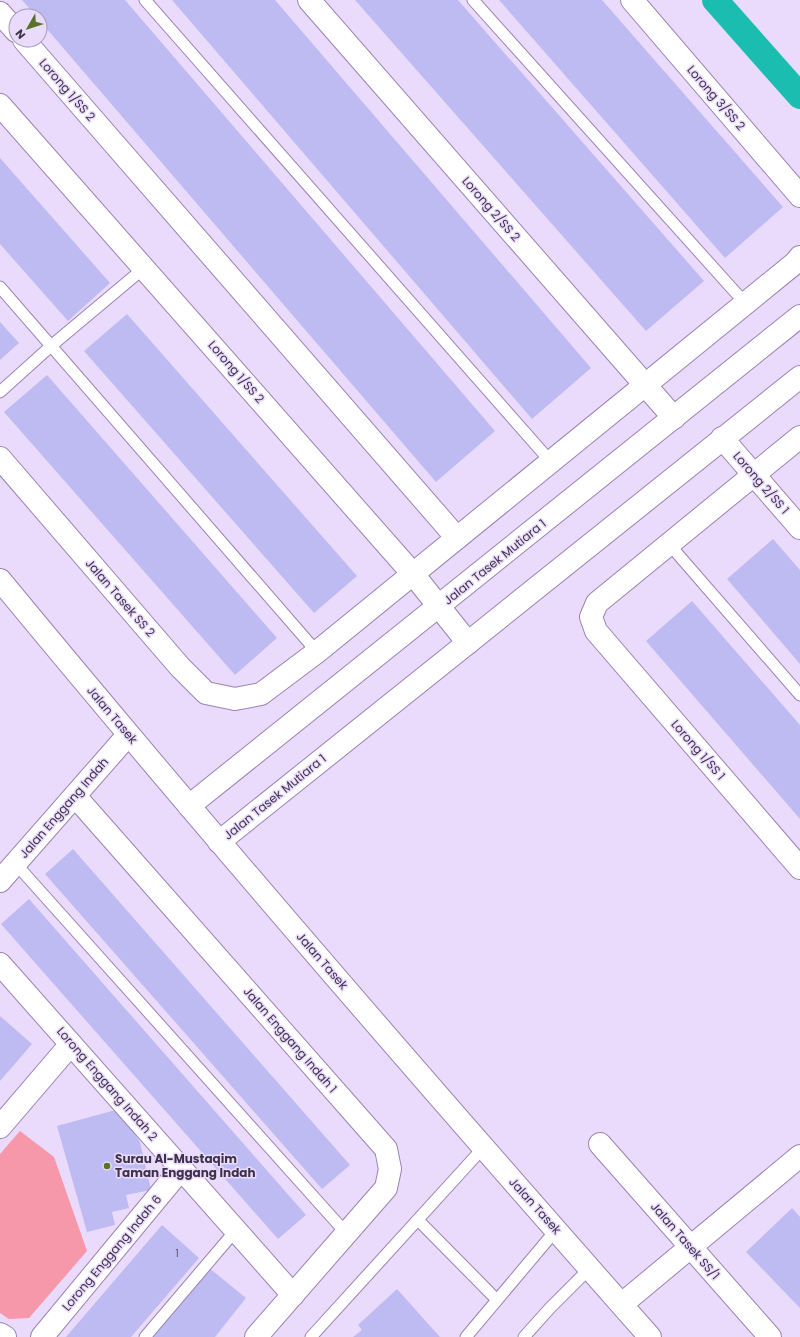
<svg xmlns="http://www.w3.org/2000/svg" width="800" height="1337" font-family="Poppins,sans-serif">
  <rect width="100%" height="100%" fill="#eadbfc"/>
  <!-- green -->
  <path fill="#f697aa" d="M20,1131L54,1157L87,1251L29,1318L9,1319L0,1313V1154Z"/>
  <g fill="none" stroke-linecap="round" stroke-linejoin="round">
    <!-- canal -->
    <path stroke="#1bbdb1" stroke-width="26" d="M715,0L800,96"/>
  </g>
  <!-- building -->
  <g fill="#bebbf3">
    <path d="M22,0H125L495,431L436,482L40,21V16H36Z"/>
    <path d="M172,0H275L591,368L532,419Z"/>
    <path d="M355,0H458L704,281L646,331Z"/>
    <path d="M499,0H602L783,207L725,258Z"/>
    <path d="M0,158L110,283L68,321L0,244Z"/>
    <path d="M127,314L357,576L314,613L84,351Z"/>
    <path d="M0,322L19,343L0,360Z"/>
    <path d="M47,375L277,638L235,675L4,412Z"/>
    <path d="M773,539L800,570V664L727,579Z"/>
    <path d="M692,601L800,725V819L646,641Z"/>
    <path d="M73,849L350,1165L322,1189L45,874Z"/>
    <path d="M29,899L306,1215L278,1239L1,924Z"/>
    <path d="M0,1016L32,1044L0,1081Z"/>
    <path d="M119,1109L140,1142L151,1190L126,1195L129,1208L112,1212L115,1225L87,1232L57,1126Z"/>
    <path d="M792,1208L800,1217V1308L746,1252Z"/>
    <path d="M162,1225L199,1258L131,1337H66Z"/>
    <path d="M208,1267L246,1298L215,1337H152Z"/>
    <path d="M397,1289L440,1337H353L362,1330L358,1325Z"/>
  </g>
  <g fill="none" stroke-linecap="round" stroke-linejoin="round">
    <defs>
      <g id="service">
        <path d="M145,0L551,462"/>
        <path d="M473,0L745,303"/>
        <path d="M0,287L317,652"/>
        <path d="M0,392L51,346L144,268"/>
        <path d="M669,544L800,695"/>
        <path d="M15,863L346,1233"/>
        <path d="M418,1220L497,1300"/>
        <path d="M145,1337L236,1230"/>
        <path d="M311,1337L483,1148"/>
        <path d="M466,1337L556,1230"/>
        <path d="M524,1337L550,1308L590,1268"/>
      </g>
      <g id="minor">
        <path d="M309,0L674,418"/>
        <path d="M632,0L800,196"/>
        <path d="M0,13L16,31"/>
        <path d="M24,40L457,538"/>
        <path d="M0,105L413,574L468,643"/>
        <path d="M800,437L597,603L591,617L596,631L800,868"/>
        <path d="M722,438L800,528"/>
        <path d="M0,458L180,667L206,693L235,699L261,694L317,652L795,263L800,257"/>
        <path d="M75,796L386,1149L390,1169L386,1188L256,1337"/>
        <path d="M0,881L128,735"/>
        <path d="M0,964L293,1295"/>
        <path d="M0,1127L71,1044"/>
        <path d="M600,1144L770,1337"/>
        <path d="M622,1304L800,1156"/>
        <path d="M0,1334L5,1337"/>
        <path d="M42,1337L181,1169"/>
      </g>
      <g id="tertiary">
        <path d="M189,806L800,316"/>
        <path d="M219,842L800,377"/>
      </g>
      <path id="secondary" d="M0,580C212,837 430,1088 650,1337"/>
    </defs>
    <!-- service casing -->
    <use href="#service" stroke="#9b82b5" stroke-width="13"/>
    <!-- minor casing -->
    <use href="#minor" stroke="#9b82b5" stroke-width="24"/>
    <!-- tertiary casing -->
    <use href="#tertiary" stroke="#9b82b5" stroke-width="24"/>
    <!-- secondary casing -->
    <use href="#secondary" stroke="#9b82b5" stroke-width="24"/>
    <!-- service -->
    <use href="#service" stroke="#fff" stroke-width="11"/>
    <!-- minor -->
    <use href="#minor" stroke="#fff" stroke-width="22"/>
    <!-- tertiary -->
    <use href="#tertiary" stroke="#fff" stroke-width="22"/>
    <!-- secondary -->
    <use href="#secondary" stroke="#fff" stroke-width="22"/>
  </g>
  <!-- markers -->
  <circle fill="#587327" stroke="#eadbfc" stroke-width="1.5" cx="107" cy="1166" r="4"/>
  <g text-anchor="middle" stroke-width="3" stroke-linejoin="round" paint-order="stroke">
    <!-- number labels -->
    <g font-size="10" fill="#5d5472">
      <text x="177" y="1257">1</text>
    </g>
    <!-- street labels -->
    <g font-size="12" fill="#3d3247" stroke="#eadbfc">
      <text transform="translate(67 90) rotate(49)" y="4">Lorong 1/SS 2</text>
      <text transform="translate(716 98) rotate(49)" y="4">Lorong 3/SS 2</text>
      <text transform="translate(491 209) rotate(49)" y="4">Lorong 2/SS 2</text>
      <text transform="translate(236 372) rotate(49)" y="4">Lorong 1/SS 2</text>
      <text transform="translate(761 483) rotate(49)" y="4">Lorong 2/SS 1</text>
      <text transform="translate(495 562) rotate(-39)" y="4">Jalan Tasek Mutiara 1</text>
      <text transform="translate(120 598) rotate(49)" y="4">Jalan Tasek SS 2</text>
      <text transform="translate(112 715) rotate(50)" y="4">Jalan Tasek</text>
      <text transform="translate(698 750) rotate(49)" y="4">Lorong 1/SS 1</text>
      <text transform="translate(275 797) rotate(-39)" y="4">Jalan Tasek Mutiara 1</text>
      <text transform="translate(64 808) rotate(-49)" y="4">Jalan Enggang Indah</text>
      <text transform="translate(322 961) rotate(49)" y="4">Jalan Tasek</text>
      <text transform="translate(290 1040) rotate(49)" y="4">Jalan Enggang Indah 1</text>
      <text transform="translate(107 1084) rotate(49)" y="4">Lorong Enggang Indah 2</text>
      <text transform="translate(535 1206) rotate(48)" y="4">Jalan Tasek</text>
      <text transform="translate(685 1241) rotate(49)" y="4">Jalan Tasek SS/1</text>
      <text transform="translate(112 1253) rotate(-50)" y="4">Lorong Enggang Indah 6</text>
    </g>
    <!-- poi labels -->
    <g font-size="12" font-weight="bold" fill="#3d3247" stroke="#eadbfc" text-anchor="start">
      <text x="115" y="1163">Surau Al-Mustaqim<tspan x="115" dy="14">Taman Enggang Indah</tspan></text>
    </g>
  </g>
  <!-- north arrow -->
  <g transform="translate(28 28) rotate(231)"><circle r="19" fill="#eadbfc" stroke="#a597b4"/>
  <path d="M0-3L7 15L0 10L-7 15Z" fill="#587327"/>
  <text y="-6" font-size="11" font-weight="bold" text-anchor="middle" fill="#3d3247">N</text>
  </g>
</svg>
